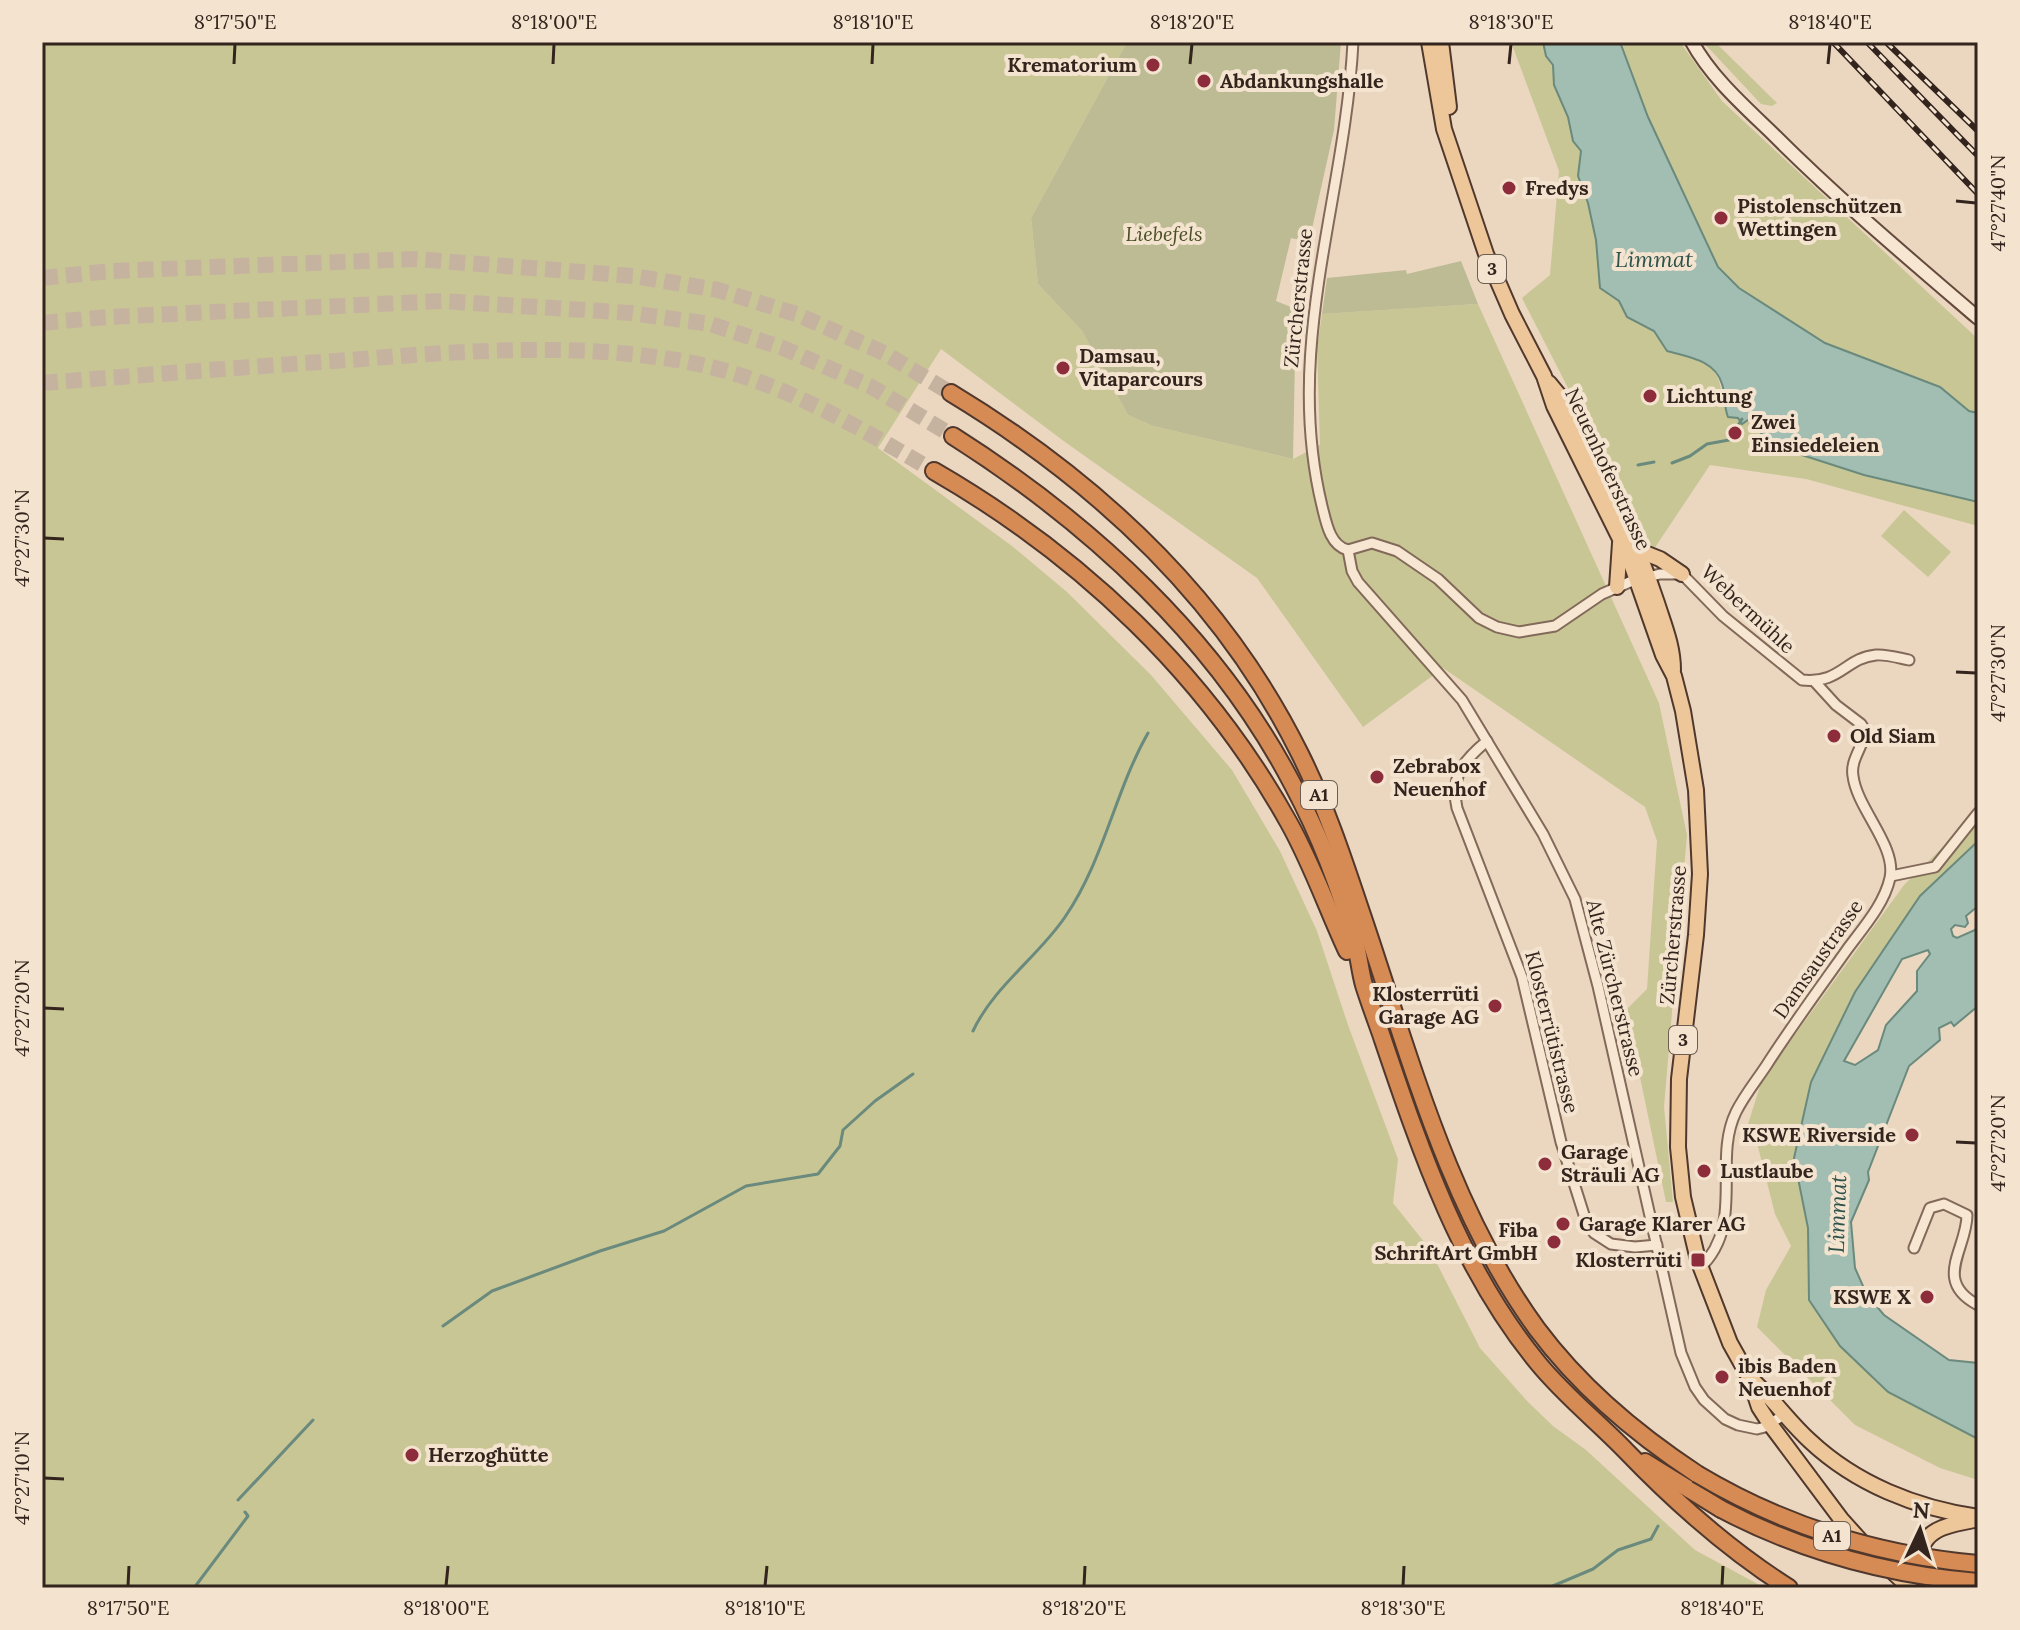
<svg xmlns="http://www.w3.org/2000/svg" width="2020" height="1630" font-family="Lora,serif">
  <rect width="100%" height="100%" fill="#ebd7c0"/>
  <!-- green -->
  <g fill="#c8c695">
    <path d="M42,42H1127L1031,218L1038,284L1082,331L1128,415L1153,426L1293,459L1320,445L1317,348L1322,314L1478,304L1659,703L1687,835L1664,1107L1673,1202H1666L1626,1010L1647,989L1657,841L1645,807L1443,668L1363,727L1257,578L1065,442L941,349L878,448L1012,546L1067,592L1151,675L1232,770L1280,851L1317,931L1348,1025L1398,1159L1393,1203L1429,1248L1480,1348L1528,1402L1553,1426L1586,1450L1695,1550L1765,1588H42Z"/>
    <path d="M1511,42H1543L1546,56L1553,65L1554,85L1568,117L1573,141L1581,151L1578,176L1588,203L1596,240L1600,287L1619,301L1627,317L1654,331L1667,351C1701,360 1722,362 1722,403L1751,418L1765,439L1802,455L1864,475L1978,502V526L1806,479L1710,465L1652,552L1522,298L1550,275L1559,171Z"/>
    <path d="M1620,42H1680L1722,101L1978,339V413L1969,411L1940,386L1825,343L1739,288L1718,267L1648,117Z"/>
    <path d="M1703,42H1715L1777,103L1772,106L1761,104Z"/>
    <path d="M1904,510L1951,552L1928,577L1881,536Z"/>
    <path d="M1978,813V841L1920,896L1855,992L1811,1082L1794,1158L1808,1228L1809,1301L1926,1413L1978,1439V1480L1940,1468L1855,1425L1757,1327L1766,1290L1791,1246L1775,1214L1755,1135L1748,1124L1762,1080L1904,885Z"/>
  </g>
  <!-- cemetery -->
  <g fill="#bdbb94">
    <path d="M1127,42H1341L1334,130L1309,242L1291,238L1276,301L1296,309L1293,459L1153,426L1128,415L1082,331L1038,284L1031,218Z"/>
    <path d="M1461,261L1478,304L1322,314L1327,278L1406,270L1407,274Z"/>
  </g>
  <!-- water -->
  <g fill="#a2bdb1" stroke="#6a8a7d" stroke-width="2" fill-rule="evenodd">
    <path d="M1543,42H1620L1648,117L1718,267L1739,288L1825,343L1940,387L1969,411L1978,413V502L1864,475L1802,455L1765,439L1751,418L1742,424L1738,418L1728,417C1723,404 1726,396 1722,384C1715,360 1688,357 1667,351L1654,331L1627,317L1619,301L1600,288L1596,240L1588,203L1578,176L1581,151L1573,141L1568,117L1554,85L1553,65L1546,56Z"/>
    <path d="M1978,841V906L1966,916L1968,923L1965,927L1955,925L1951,929L1953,936L1957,938L1975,930L1978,924V1006L1954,1026L1951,1022L1939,1028L1940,1040L1909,1066L1868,1172L1869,1180L1851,1222L1855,1268L1867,1295L1884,1315L1949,1360L1978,1363V1439L1888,1392L1840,1346L1809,1300L1808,1228L1794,1158L1811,1082L1855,992L1920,896ZM1928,950L1930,954L1917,971V991L1886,1025L1878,1050L1855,1065L1844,1061L1902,959Z"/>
  </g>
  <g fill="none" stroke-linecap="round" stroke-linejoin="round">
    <!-- stream -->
    <g stroke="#6a8a7d" stroke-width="3">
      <path d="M1672,463L1690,456L1707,444L1729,440L1742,419"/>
      <path d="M1638,465L1654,462"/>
      <path d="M973,1031C994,986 1038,957 1065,917C1104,860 1115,791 1148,733"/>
      <path d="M443,1326L492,1291L600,1251L664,1231L746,1186L818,1174L840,1146L843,1130L875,1101L913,1074"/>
      <path d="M238,1500L313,1420"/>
      <path d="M194,1588L248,1516L245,1512"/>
      <path d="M1548,1588L1593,1569L1618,1550L1651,1539L1658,1526"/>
    </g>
    <!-- motorway-tunnel -->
    <g stroke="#c6b39f" stroke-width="16" stroke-dasharray="16 8" stroke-linecap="butt">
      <path d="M42,278L111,271L415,259L634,276L718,290L796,314L884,353L951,393"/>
      <path d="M42,323L108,317L442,301L631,313L710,324L783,348L870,386L953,436"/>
      <path d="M42,383C144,375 247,367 349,360C463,351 585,341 698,364C783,382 860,428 934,471"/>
    </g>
    <defs>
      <g id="minor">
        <path d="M1348,550L1352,571L1358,582L1462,700L1543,834L1575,899L1598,986L1681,1353L1695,1387L1704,1400L1725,1419L1738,1425L1757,1429L1765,1427L1785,1414"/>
        <path d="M1348,550L1372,543L1397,551L1438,579L1479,618L1497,627L1519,632L1555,626L1602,594L1632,581L1660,574H1682L1723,616L1802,680C1841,684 1845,658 1876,655C1886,654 1899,658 1909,660"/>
        <path d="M1348,550C1330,546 1326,522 1322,506C1283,346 1345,200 1353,42"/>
        <path d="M1487,741C1464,760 1450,776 1457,808L1522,977L1561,1142L1585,1218L1594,1233L1611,1244L1635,1247L1657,1245"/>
        <path d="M1891,876L1935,867L1978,813"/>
        <path d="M1914,1248L1930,1208L1944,1204L1967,1215C1967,1249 1932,1281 1978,1305"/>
        <path d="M1700,1268C1746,1224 1712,1161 1736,1112C1744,1096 1756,1081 1766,1066C1791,1027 1819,989 1846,951C1862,929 1884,905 1890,878C1897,846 1857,809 1853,776C1850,759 1864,747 1865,730L1861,724L1836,705L1815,682"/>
      </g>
      <path id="secondary" d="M1692,42C1711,77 1744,106 1773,134C1838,199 1908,258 1978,318"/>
      <g id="primary">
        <path d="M1429,42L1444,129L1486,254L1512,314L1544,376L1554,406L1628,555L1663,655L1674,676L1683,711L1696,790L1700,874L1696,935L1679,1079L1678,1147L1683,1197L1698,1260L1730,1343L1749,1377L1759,1407L1770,1424L1841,1519L1868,1549L1910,1588"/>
        <path d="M1441,42L1449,107"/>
        <path d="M1549,383L1563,400C1600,468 1633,530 1657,603C1664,625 1673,646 1673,670"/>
        <path d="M1640,551L1660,559L1682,574"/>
        <path d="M1617,587L1620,543"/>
        <path d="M1750,1378C1772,1397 1788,1421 1810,1441C1856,1484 1916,1508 1978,1517"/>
        <path d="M1931,1588C1915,1568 1915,1539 1942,1528C1952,1524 1963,1522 1974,1520"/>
      </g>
      <g id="motorway">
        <path d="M951,393C1098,482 1223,598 1300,754C1325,804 1343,858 1361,912C1409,1053 1448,1207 1537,1329C1581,1388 1636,1434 1697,1474"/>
        <path d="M953,436C1090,523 1217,639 1293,785C1319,834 1340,888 1355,942C1359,956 1360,971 1364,985C1369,1001 1375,1017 1381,1034C1420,1149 1459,1267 1538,1363C1565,1396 1597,1421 1626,1451C1675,1502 1729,1550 1789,1588"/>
        <path d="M934,471C1081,556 1206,674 1289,823C1312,864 1327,908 1347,951"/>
        <path d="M1645,1462L1721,1509"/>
      </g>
    </defs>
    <!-- minor casing -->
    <use href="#minor" stroke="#826959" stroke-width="13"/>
    <!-- secondary casing -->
    <use href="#secondary" stroke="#644a3c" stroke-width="16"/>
    <!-- primary casing -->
    <use href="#primary" stroke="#50382d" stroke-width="18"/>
    <!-- motorway casing -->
    <use href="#motorway" stroke="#50382d" stroke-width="20"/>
    <!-- minor -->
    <use href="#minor" stroke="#f6e6d2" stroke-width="9"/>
    <!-- secondary -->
    <use href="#secondary" stroke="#f6e6d2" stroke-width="12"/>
    <!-- primary -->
    <use href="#primary" stroke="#edc699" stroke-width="14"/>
    <!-- motorway -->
    <use href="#motorway" stroke="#d68a54" stroke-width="16"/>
    <defs>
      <g id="rail">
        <path d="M1833,42L1978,194"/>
        <path d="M1867,42L1978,156"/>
        <path d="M1886,42L1978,131"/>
      </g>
    </defs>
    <!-- rail casing -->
    <use href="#rail" stroke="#33241d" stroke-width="6"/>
    <!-- rail -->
    <use href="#rail" stroke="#f3e3cf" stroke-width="3" stroke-dasharray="9" stroke-linecap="butt"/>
    <defs>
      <g id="motorway-bridge">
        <path d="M1697,1474C1784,1526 1877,1555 1978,1564"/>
        <path d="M1721,1509C1801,1551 1887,1575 1978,1582"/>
      </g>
    </defs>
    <!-- motorway-bridge casing -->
    <use href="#motorway-bridge" stroke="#50382d" stroke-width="20" stroke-linecap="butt"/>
    <!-- motorway-bridge -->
    <use href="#motorway-bridge" stroke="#d68a54" stroke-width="16"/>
  </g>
  <!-- ticks -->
  <path fill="none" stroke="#33241d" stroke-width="3" d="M234,64L235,44M553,64L554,44M872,64L873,44M1190,64L1192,44M1509,64L1511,44M1828,64L1830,44M1956,201L1976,203M44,538L64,539M1956,672L1976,673M44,1008L64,1009M1956,1142L1976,1143M44,1478L64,1479M128,1586L129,1566M446,1586L448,1566M765,1586L767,1566M1084,1586L1085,1566M1403,1586L1404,1566M1722,1586L1723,1566"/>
  <!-- markers -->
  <g fill="#8d2d3c" stroke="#f3e3cf" stroke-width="3">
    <circle cx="1153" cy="65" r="8"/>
    <circle cx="1204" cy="81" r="8"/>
    <circle cx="1509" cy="188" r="8"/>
    <circle cx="1721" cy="218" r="8"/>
    <circle cx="1063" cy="368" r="8"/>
    <circle cx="1650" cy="396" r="8"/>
    <circle cx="1735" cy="433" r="8"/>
    <circle cx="1834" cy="736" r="8"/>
    <circle cx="1377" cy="777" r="8"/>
    <circle cx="1495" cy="1006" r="8"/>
    <circle cx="1912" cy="1135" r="8"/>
    <circle cx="1545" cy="1164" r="8"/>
    <circle cx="1704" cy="1171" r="8"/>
    <circle cx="1563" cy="1224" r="8"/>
    <circle cx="1554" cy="1242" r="8"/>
    <rect x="1690" y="1252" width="16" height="16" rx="4"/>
    <circle cx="1927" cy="1297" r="8"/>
    <circle cx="1722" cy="1377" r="8"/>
    <circle cx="412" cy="1455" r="8"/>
  </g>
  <g text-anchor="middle" stroke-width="8" stroke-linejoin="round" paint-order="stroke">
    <!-- shield labels -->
    <g fill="#f3e3cf" stroke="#6d5d52" stroke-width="2">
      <rect x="1478" y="255" width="28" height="28" rx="6"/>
      <rect x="1301" y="781" width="36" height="28" rx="6"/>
      <rect x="1669" y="1026" width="28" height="28" rx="6"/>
      <rect x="1814" y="1522" width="36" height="28" rx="6"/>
    </g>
    <g font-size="18" font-weight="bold" fill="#33241d">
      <text x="1492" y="275">3</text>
      <text x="1319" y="801">A1</text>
      <text x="1683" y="1046">3</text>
      <text x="1832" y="1542">A1</text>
    </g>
    <!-- poi labels -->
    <g font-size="20" font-weight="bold" fill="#33241d" stroke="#f3e3cf" text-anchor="start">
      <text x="1137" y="72" text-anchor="end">Krematorium</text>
      <text x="1220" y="88">Abdankungshalle</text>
      <text x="1525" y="195">Fredys</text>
      <text x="1737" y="213">Pistolenschützen<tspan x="1737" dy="23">Wettingen</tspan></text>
      <text x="1079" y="363">Damsau,<tspan x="1079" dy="23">Vitaparcours</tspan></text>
      <text x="1666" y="403">Lichtung</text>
      <text x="1751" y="429">Zwei<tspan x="1751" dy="23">Einsiedeleien</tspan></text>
      <text x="1850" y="743">Old Siam</text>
      <text x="1393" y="773">Zebrabox<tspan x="1393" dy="23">Neuenhof</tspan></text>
      <text x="1479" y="1001" text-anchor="end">Klosterrüti<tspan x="1479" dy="23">Garage AG</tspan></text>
      <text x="1896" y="1142" text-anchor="end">KSWE Riverside</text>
      <text x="1561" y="1159">Garage<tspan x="1561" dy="23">Sträuli AG</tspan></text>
      <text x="1720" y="1178">Lustlaube</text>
      <text x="1579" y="1231">Garage Klarer AG</text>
      <text x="1538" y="1237" text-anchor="end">Fiba<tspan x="1538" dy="23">SchriftArt GmbH</tspan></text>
      <text x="1682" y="1267" text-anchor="end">Klosterrüti</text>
      <text x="1911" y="1304" text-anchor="end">KSWE X</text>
      <text x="1738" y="1373">ibis Baden<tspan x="1738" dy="23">Neuenhof</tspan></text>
      <text x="428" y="1462">Herzoghütte</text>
    </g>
    <!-- park labels -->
    <g font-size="20" font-style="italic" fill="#4a4e24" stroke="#f3e3cf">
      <text x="1164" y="241">Liebefels</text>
    </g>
    <!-- street labels -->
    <g font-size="20" fill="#33241d" stroke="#f3e3cf">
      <text transform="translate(1298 298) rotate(-84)" y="7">Zürcherstrasse</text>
      <text transform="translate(1608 469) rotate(65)" y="7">Neuenhoferstrasse</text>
      <text transform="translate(1748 609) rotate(43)" y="7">Webermühle</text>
      <text transform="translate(1673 935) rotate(-85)" y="7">Zürcherstrasse</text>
      <text transform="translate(1818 959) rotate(-55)" y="7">Damsaustrasse</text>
      <text transform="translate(1615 988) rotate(76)" y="7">Alte Zürcherstrasse</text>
      <text transform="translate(1552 1032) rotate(76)" y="7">Klosterrütistrasse</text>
    </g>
    <!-- water labels -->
    <g font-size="22" font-style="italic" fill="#2d524a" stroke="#f3e3cf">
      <text x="1654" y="267">Limmat</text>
      <text transform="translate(1837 1214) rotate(-88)" y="8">Limmat</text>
    </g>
  </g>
  <!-- border -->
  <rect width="2020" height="1630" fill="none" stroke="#f3e3cf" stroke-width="88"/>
  <!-- north arrow -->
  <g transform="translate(1920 1530) rotate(4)" stroke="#f3e3cf" stroke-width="6" paint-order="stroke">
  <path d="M0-6L14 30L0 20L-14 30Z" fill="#33241d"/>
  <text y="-12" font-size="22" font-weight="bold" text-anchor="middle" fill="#33241d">N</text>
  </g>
  <rect x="44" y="44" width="1932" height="1542" fill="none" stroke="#33241d" stroke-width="3"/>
  <g font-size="20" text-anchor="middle" fill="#33241d">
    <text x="235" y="29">8°17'50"E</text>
    <text x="554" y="29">8°18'00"E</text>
    <text x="873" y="29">8°18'10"E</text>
    <text x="1192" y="29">8°18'20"E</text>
    <text x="1511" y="29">8°18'30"E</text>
    <text x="1830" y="29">8°18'40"E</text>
    <text transform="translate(1998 203) rotate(-90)" y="7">47°27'40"N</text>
    <text transform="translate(22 538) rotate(-90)" y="7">47°27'30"N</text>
    <text transform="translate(1998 673) rotate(-90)" y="7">47°27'30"N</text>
    <text transform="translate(22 1008) rotate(-90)" y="7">47°27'20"N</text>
    <text transform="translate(1998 1143) rotate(-90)" y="7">47°27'20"N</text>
    <text transform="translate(22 1478) rotate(-90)" y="7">47°27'10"N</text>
    <text x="128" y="1615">8°17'50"E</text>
    <text x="446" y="1615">8°18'00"E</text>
    <text x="765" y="1615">8°18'10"E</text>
    <text x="1084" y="1615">8°18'20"E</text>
    <text x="1403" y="1615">8°18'30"E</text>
    <text x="1722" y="1615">8°18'40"E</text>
  </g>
</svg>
